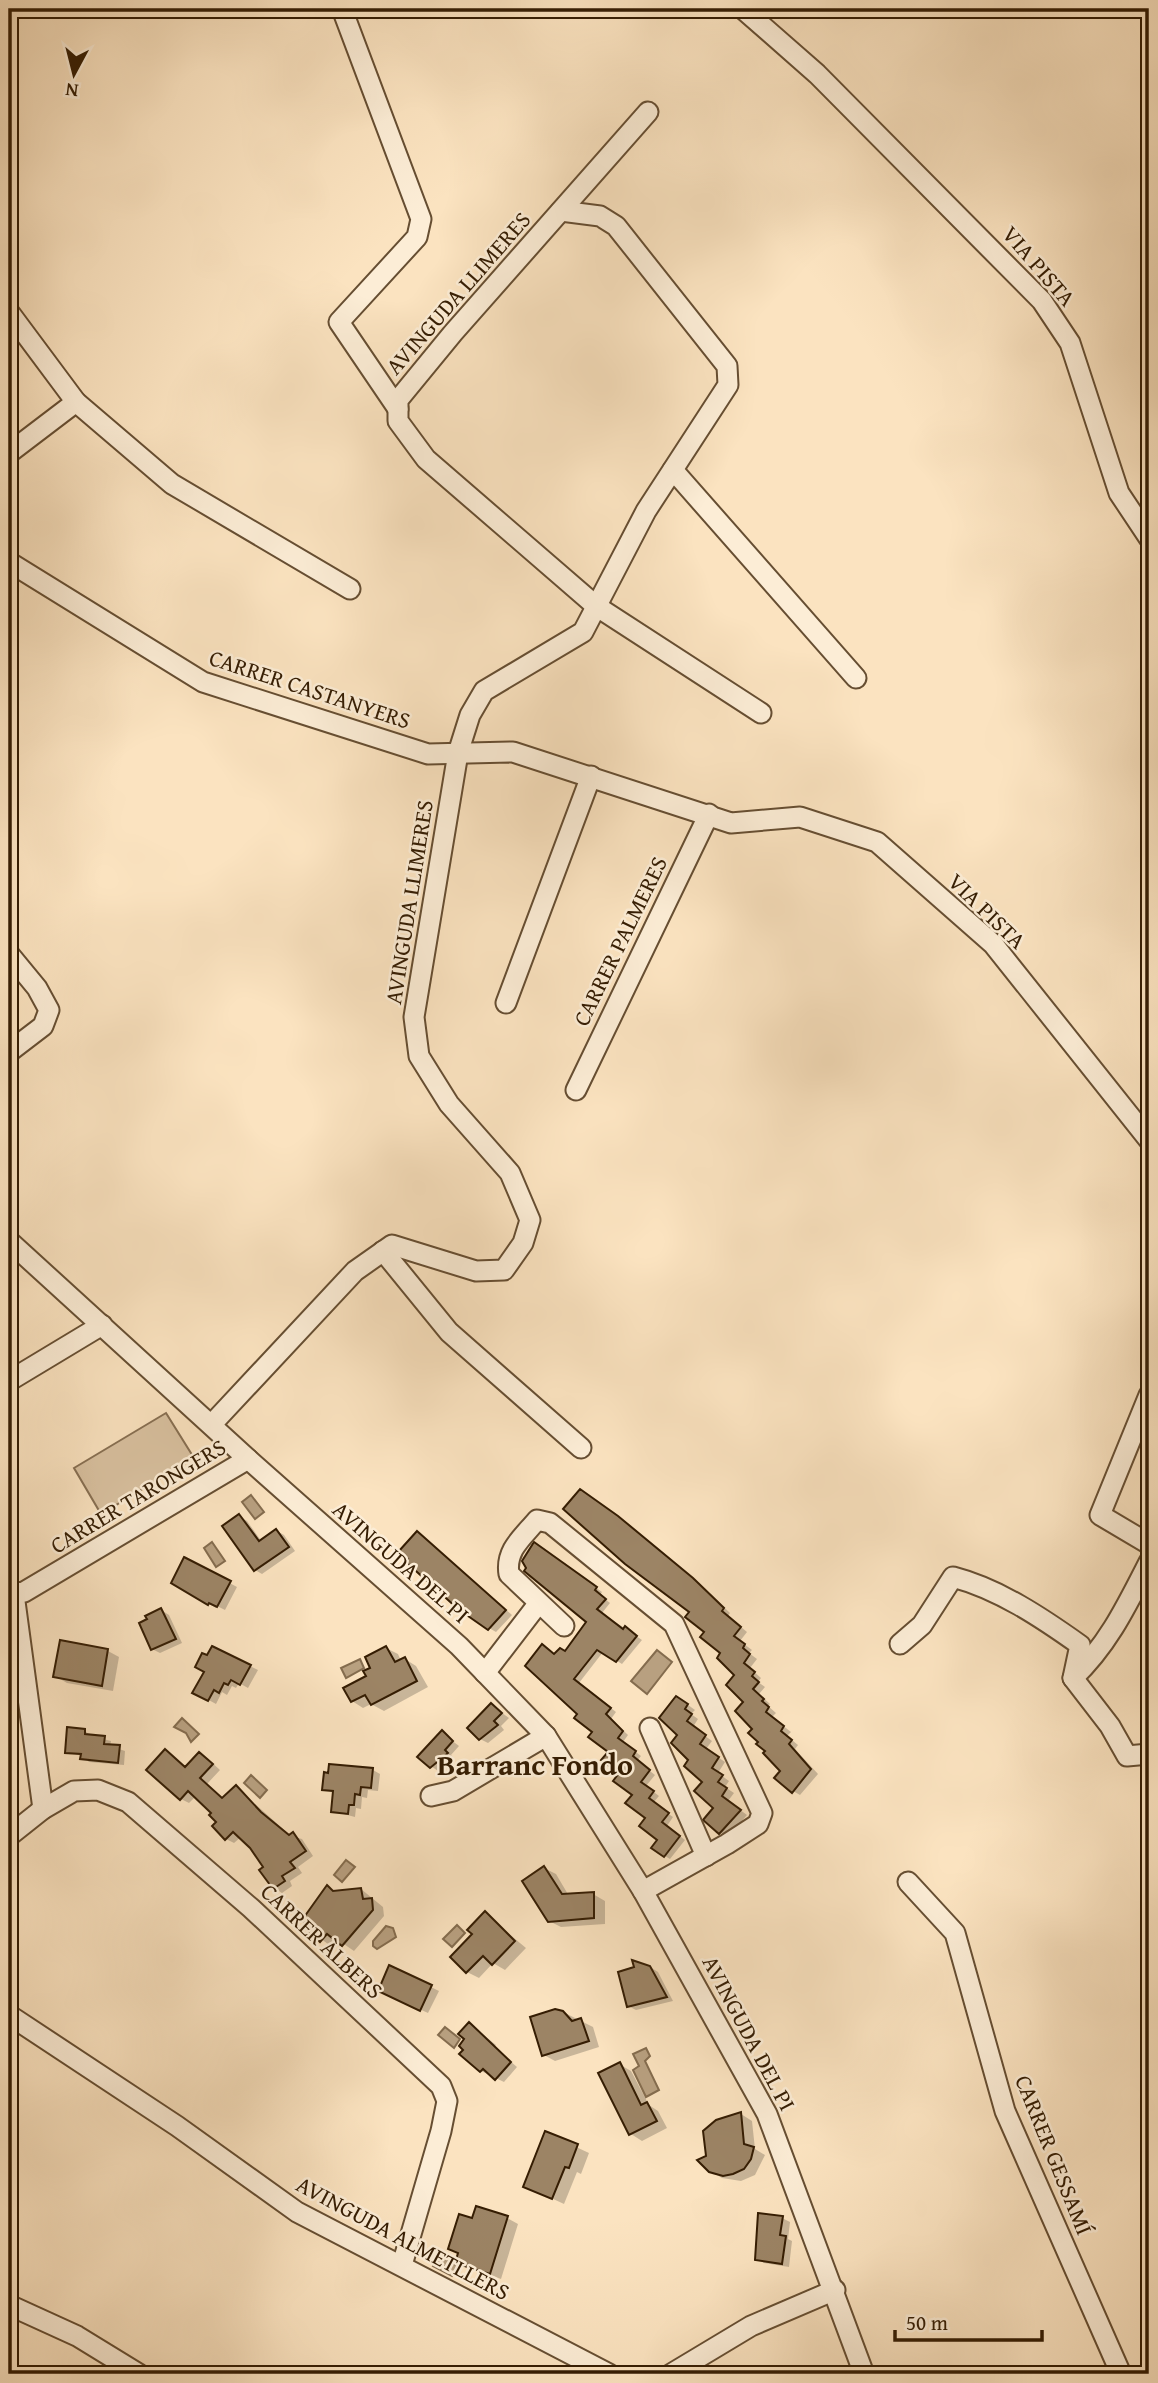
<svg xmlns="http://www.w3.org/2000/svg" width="1158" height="2383" font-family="'Gentium Book Plus',serif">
  <rect width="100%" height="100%" fill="#fbe3c0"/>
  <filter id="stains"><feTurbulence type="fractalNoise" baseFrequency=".00286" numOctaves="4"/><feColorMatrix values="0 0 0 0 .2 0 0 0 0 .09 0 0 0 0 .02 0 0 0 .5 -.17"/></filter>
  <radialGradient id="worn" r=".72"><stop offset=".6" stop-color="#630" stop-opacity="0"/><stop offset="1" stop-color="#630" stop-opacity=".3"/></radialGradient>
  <!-- green -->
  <path fill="#d9c1a0" stroke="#876f52" stroke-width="2" d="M166,1413L194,1458L101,1514L74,1468Z"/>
  <!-- water -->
  <g fill="#b8a080" stroke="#846c4e" stroke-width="2">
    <path d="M251,1495L264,1512L255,1519L242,1502Z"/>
    <path d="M212,1542L225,1561L216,1567L204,1548Z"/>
    <path d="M657,1650L672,1662L647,1694L631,1681Z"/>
    <path d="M360,1659L364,1668L346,1678L341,1668Z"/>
    <path d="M182,1718L199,1734L191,1742L186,1733L174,1727Z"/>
    <path d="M251,1775L267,1790L260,1798L244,1783Z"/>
    <path d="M346,1860L355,1867L342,1882L334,1875Z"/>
    <path d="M457,1925L465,1933L452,1947L443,1939Z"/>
    <path d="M386,1926L393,1928L396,1937L377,1949L373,1946V1941Z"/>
    <path d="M445,2027L460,2039L454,2048L438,2035Z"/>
    <path d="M646,2048L650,2056L645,2061L659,2090L646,2097L633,2070L639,2066L633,2054Z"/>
    <path d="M438,2255L458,2266L452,2276L433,2266Z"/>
  </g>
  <!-- shadow -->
  <g fill="#0003">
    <path d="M587,1495L626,1522L701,1585L730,1613L728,1616L747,1632L740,1641L752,1650L749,1653L757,1659L750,1668L761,1678L758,1682L765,1687L759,1694L770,1704L768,1706L776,1713L772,1717L791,1732L787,1736L798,1745L795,1749L818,1774L800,1795L793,1791L754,1729L736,1675L723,1652L692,1612Z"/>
    <path d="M239,1516L247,1521L262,1542L277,1531L284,1535L295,1551L262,1574L255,1570Z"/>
    <path d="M417,1533L512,1615L496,1632L489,1628Z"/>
    <path d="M540,1547L602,1592L600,1595L610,1603L602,1613L642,1640L622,1664L603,1652L579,1683L616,1712L611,1719L628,1735L623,1742L641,1756L637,1761L655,1775L646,1786L659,1796L653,1803L673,1817L667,1826L685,1840L670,1859L665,1856L660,1839L610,1752L580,1713L555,1656L566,1653L589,1622Z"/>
    <path d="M185,1559L237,1587L225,1610L217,1606L216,1608L173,1582Z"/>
    <path d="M161,1610L169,1615L182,1643L160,1653L152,1649L150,1620Z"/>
    <path d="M62,1642L108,1651L119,1657L113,1691L67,1683L55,1676Z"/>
    <path d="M213,1648L258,1670L248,1688L239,1683L236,1688L232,1686L227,1695L222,1692L216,1704L194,1692Z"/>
    <path d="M386,1648L398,1654L401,1661L405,1659L416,1666L428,1687L384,1711L371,1704L363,1708L352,1701Z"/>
    <path d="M684,1702L695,1710L691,1714L698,1719L693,1727L712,1741L706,1749L725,1762L718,1773L729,1781L725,1787L734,1793L728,1801L747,1815L728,1837L707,1823L715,1808L679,1735Z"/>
    <path d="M491,1705L509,1718L501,1726L504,1730L488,1743L480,1739Z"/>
    <path d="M85,1731L91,1736L111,1741L110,1746L125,1751L124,1765L89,1762L83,1756L67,1752Z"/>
    <path d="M442,1733L459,1746L451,1755L454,1758L438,1771L431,1766Z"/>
    <path d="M165,1751L187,1768L199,1754L208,1759L220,1770L207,1784L224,1799L236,1787L291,1836L302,1839L313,1856L298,1867L302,1873L290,1881L292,1886L282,1893L274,1888L266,1867L252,1847L241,1837L234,1843L226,1839L214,1813L196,1796L189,1803L181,1799Z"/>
    <path d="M373,1770L380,1774L378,1791L368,1790L367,1798L362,1797L361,1809L356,1808L355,1817L332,1811L334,1793L324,1789Z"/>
    <path d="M544,1868L556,1874L569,1896L593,1894L605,1901V1924L561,1927L549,1921Z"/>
    <path d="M328,1888L335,1892L361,1889L383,1907L384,1916L354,1951L338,1940L332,1947L309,1930Z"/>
    <path d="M485,1914L526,1948L505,1970L493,1963L479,1978L467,1972L474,1934Z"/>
    <path d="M390,1967L439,1991L428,2013L387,1994Z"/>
    <path d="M650,1967L658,1972L673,2001L636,2010L628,2006Z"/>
    <path d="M563,2012L593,2027L599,2047L555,2061L544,2055Z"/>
    <path d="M470,2024L496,2045L494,2047L517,2067L504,2082L481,2071L467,2039Z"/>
    <path d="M619,2064L631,2071L649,2105L658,2111L667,2128L642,2141L631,2134Z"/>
    <path d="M741,2114L752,2121L755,2149L765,2155L755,2175L741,2181L722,2178L710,2171L708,2157Z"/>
    <path d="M546,2133L589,2153L581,2174L577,2172L564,2204L525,2186Z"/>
    <path d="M507,2218L518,2224L501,2279L457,2262L459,2254L450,2249L473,2220Z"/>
    <path d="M782,2218L790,2222L788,2239L792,2241L789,2267L764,2263L756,2259Z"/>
  </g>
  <!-- building -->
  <g fill="#9c8465" stroke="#351d03" stroke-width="2">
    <path d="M580,1489L618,1516L693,1578L724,1608L722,1611L741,1627L734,1636L745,1644L743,1648L750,1654L744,1663L755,1672L752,1676L759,1682L753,1689L764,1699L762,1701L769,1707L766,1712L784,1726L781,1731L792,1740L789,1744L811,1769L792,1793L774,1778L780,1771L763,1753L765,1751L756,1744L758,1742L748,1733L752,1729L735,1711L743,1702L726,1685L734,1675L717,1658L720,1653L700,1637L704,1632L685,1617L689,1612L625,1564L563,1509Z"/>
    <path d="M239,1514L259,1541L276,1529L289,1547L254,1571L222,1526Z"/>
    <path d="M417,1531L506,1610L488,1630L458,1609L406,1562L408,1559L399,1551Z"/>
    <path d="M534,1542L597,1587L595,1590L606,1599L597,1609L623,1629L625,1626L637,1636L616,1662L597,1650L574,1679L611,1708L606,1714L623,1731L618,1738L636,1751L633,1756L650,1770L641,1782L654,1791L649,1798L669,1813L662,1822L680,1836L664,1857L651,1848L657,1840L639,1826L645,1818L625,1803L632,1795L613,1781L619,1773L601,1760L608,1752L588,1737L592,1732L574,1718L577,1714L525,1666L542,1644L554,1654L560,1648L565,1651L586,1622L524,1571L526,1568L522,1561Z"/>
    <path d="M184,1557L231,1581L217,1607L209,1603L208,1605L171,1583Z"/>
    <path d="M161,1608L176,1639L151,1650L139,1623L147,1619L145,1616Z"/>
    <path d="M60,1640L108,1649L102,1686L53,1677Z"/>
    <path d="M212,1646L251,1665L240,1685L231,1680L228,1685L224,1683L219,1693L214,1690L208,1701L192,1693L204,1672L195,1667L202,1653L207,1655Z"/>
    <path d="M386,1646L395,1662L405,1657L417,1681L371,1705L365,1695L351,1702L343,1688L366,1676L363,1671L370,1668L365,1657Z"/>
    <path d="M676,1696L688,1704L685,1709L692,1714L687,1721L706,1735L700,1744L719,1757L712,1768L723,1775L718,1782L727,1788L722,1796L741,1810L719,1834L703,1820L713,1808L694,1791L702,1782L684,1766L688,1760L671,1743L677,1735L659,1718Z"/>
    <path d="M491,1703L502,1713L494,1721L498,1725L479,1740L467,1728Z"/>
    <path d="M67,1727L85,1729V1734L105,1736L104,1744L120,1745L118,1763L80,1759L81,1754L65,1753Z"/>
    <path d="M442,1730L453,1741L445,1750L448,1753L430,1768L417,1757Z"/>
    <path d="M165,1749L185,1767L199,1752L213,1764L200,1778L222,1798L236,1785L261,1812L289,1835L293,1832L306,1851L290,1862L295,1868L282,1876L285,1881L273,1889L259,1870L263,1867L250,1848L233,1832L225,1840L212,1826L216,1822L209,1815L211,1813L188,1791L180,1800L146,1770Z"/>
    <path d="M329,1764L373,1768L371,1788L361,1787L360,1795L355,1794L354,1805H349L348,1814L331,1812L333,1791L322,1790L324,1772L328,1773Z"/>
    <path d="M544,1866L562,1894L594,1892V1918L548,1922L522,1881Z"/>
    <path d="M327,1885L333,1891L361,1888L363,1899L372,1898L373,1910L342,1946L327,1934L320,1942L307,1930L310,1927L302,1920Z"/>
    <path d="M485,1911L515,1941L492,1965L483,1956L466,1973L450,1957L472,1934L467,1930Z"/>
    <path d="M632,1960L650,1966L667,1997L627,2007L618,1972L634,1967Z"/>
    <path d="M389,1965L432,1985L420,2011L378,1991Z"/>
    <path d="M555,2009L563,2011L572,2021L581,2018L589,2041L542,2056L530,2017Z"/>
    <path d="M469,2022L511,2062L495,2080L483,2069L480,2072L459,2054L463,2050L459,2046L464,2039L458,2034Z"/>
    <path d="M620,2062L641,2105L647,2102L657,2121L629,2135L598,2073Z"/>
    <path d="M741,2112L744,2144L754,2147L751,2159L744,2169L733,2174L723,2176L709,2172L697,2160L706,2156L703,2131L716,2120Z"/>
    <path d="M545,2131L578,2144L569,2168L565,2167L552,2199L523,2187Z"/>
    <path d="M476,2206L508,2216L490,2274L455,2263L458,2253L448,2249L459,2214L472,2218Z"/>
    <path d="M758,2213L783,2216L780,2235L786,2236L782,2264L755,2260Z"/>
  </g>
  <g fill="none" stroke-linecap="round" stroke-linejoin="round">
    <defs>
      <g id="street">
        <path d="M342,9L421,219L417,237L339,322L398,409"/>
        <path d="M743,9L817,74L1042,301L1070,343L1119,493L1149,538"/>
        <path d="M648,112L453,333L398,400V421L426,459L596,606L761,713"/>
        <path d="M9,312L76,402L9,453"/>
        <path d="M76,402L172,484L350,589"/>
        <path d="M673,470L856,678"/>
        <path d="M9,562L203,682L428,754L513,752L731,823L800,817L877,842L993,944L1149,1140"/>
        <path d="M9,954L37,988L49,1010L43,1026L9,1052"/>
        <path d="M506,1003L591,776"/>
        <path d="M576,1090L709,814"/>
        <path d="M9,1241L248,1459L24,1592L9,1594"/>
        <path d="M383,1251L449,1332L581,1448"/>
        <path d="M9,1381L102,1325"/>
        <path d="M1149,1395L1100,1515L1149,1544"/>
        <path d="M212,1424L355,1271L392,1245L476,1271L504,1270L523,1243L530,1220L510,1173L449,1104L419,1056L414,1017L458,753L470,715L484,691L583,632L646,511L728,385L727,366L616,226L600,216L561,211"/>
        <path d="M248,1459L459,1646L546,1736L643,1891L767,2114L864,2374"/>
        <path d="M14,1594L43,1809"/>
        <path d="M564,1626L509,1574C505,1550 523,1537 537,1520L550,1523L674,1624L762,1813L758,1824L727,1844L643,1891"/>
        <path d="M900,1644L922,1625L953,1577C999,1589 1042,1618 1080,1645L1073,1678L1110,1726L1127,1756L1149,1754"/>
        <path d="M485,1673L538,1604"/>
        <path d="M1073,1678C1108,1645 1127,1605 1149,1562"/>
        <path d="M650,1728L706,1856"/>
        <path d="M431,1796L453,1791L546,1736"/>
        <path d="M9,1836L43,1809L74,1791L98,1790L128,1802L251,1908L441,2086L447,2101L441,2131L402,2265"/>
        <path d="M908,1882L955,1933L1005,2111L1121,2374"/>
        <path d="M9,2015L177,2126L297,2212L609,2374"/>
        <path d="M9,2305L77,2336L139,2374"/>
        <path d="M671,2374L751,2326L835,2290"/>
      </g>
    </defs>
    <!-- street casing -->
    <use href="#street" stroke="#664e32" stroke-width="23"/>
    <!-- street -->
    <use href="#street" stroke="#fcedd6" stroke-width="19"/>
  </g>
  <g text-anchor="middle" stroke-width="5" stroke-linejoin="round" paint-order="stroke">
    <!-- street labels -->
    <g font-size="23" fill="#351d03" stroke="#fcedd6">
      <text transform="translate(1039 266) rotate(49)" y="8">VIA PISTA</text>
      <text transform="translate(458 293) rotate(-49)" y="8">AVINGUDA LLIMERES</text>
      <text transform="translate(310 689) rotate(18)" y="8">CARRER CASTANYERS</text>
      <text transform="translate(409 902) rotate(-81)" y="8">AVINGUDA LLIMERES</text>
      <text transform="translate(987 911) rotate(44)" y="8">VIA PISTA</text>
      <text transform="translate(620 941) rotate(-64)" y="8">CARRER PALMERES</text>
      <text transform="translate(138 1496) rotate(-31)" y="8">CARRER TARONGERS</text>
      <text transform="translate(401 1562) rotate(41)" y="8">AVINGUDA DEL PI</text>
      <text transform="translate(322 1941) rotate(43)" y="8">CARRER ÀLBERS</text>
      <text transform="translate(749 2033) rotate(62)" y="8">AVINGUDA DEL PI</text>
      <text transform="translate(1054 2155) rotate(68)" y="8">CARRER GESSAMÍ</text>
      <text transform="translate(403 2238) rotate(28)" y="8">AVINGUDA ALMETLLERS</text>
    </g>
    <!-- district labels -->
    <g font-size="30" font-weight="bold" fill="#351d03" stroke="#fcedd6">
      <text x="535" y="1775">Barranc Fondo</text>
    </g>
  </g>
  <!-- margin -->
  <rect width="1158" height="2383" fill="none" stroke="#fbe3c0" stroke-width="35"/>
  <rect x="10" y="10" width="1137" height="2362" fill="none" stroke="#351d03" stroke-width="3.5"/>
  <rect x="18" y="18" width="1123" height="2348" fill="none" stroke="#351d03" stroke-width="2"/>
  <!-- north arrow -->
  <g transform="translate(74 74) rotate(187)" stroke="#fcedd6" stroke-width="5" paint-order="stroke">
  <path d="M0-5L12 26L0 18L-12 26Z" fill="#351d03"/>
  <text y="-10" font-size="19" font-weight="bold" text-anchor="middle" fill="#351d03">N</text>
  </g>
  <!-- scale -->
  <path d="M895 2330v10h147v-10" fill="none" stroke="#351d03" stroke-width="3.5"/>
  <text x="906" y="2330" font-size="21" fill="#351d03" stroke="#fcedd6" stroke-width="5" paint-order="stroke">50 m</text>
  <rect width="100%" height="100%" filter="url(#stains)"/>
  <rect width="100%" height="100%" fill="url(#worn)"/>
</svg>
